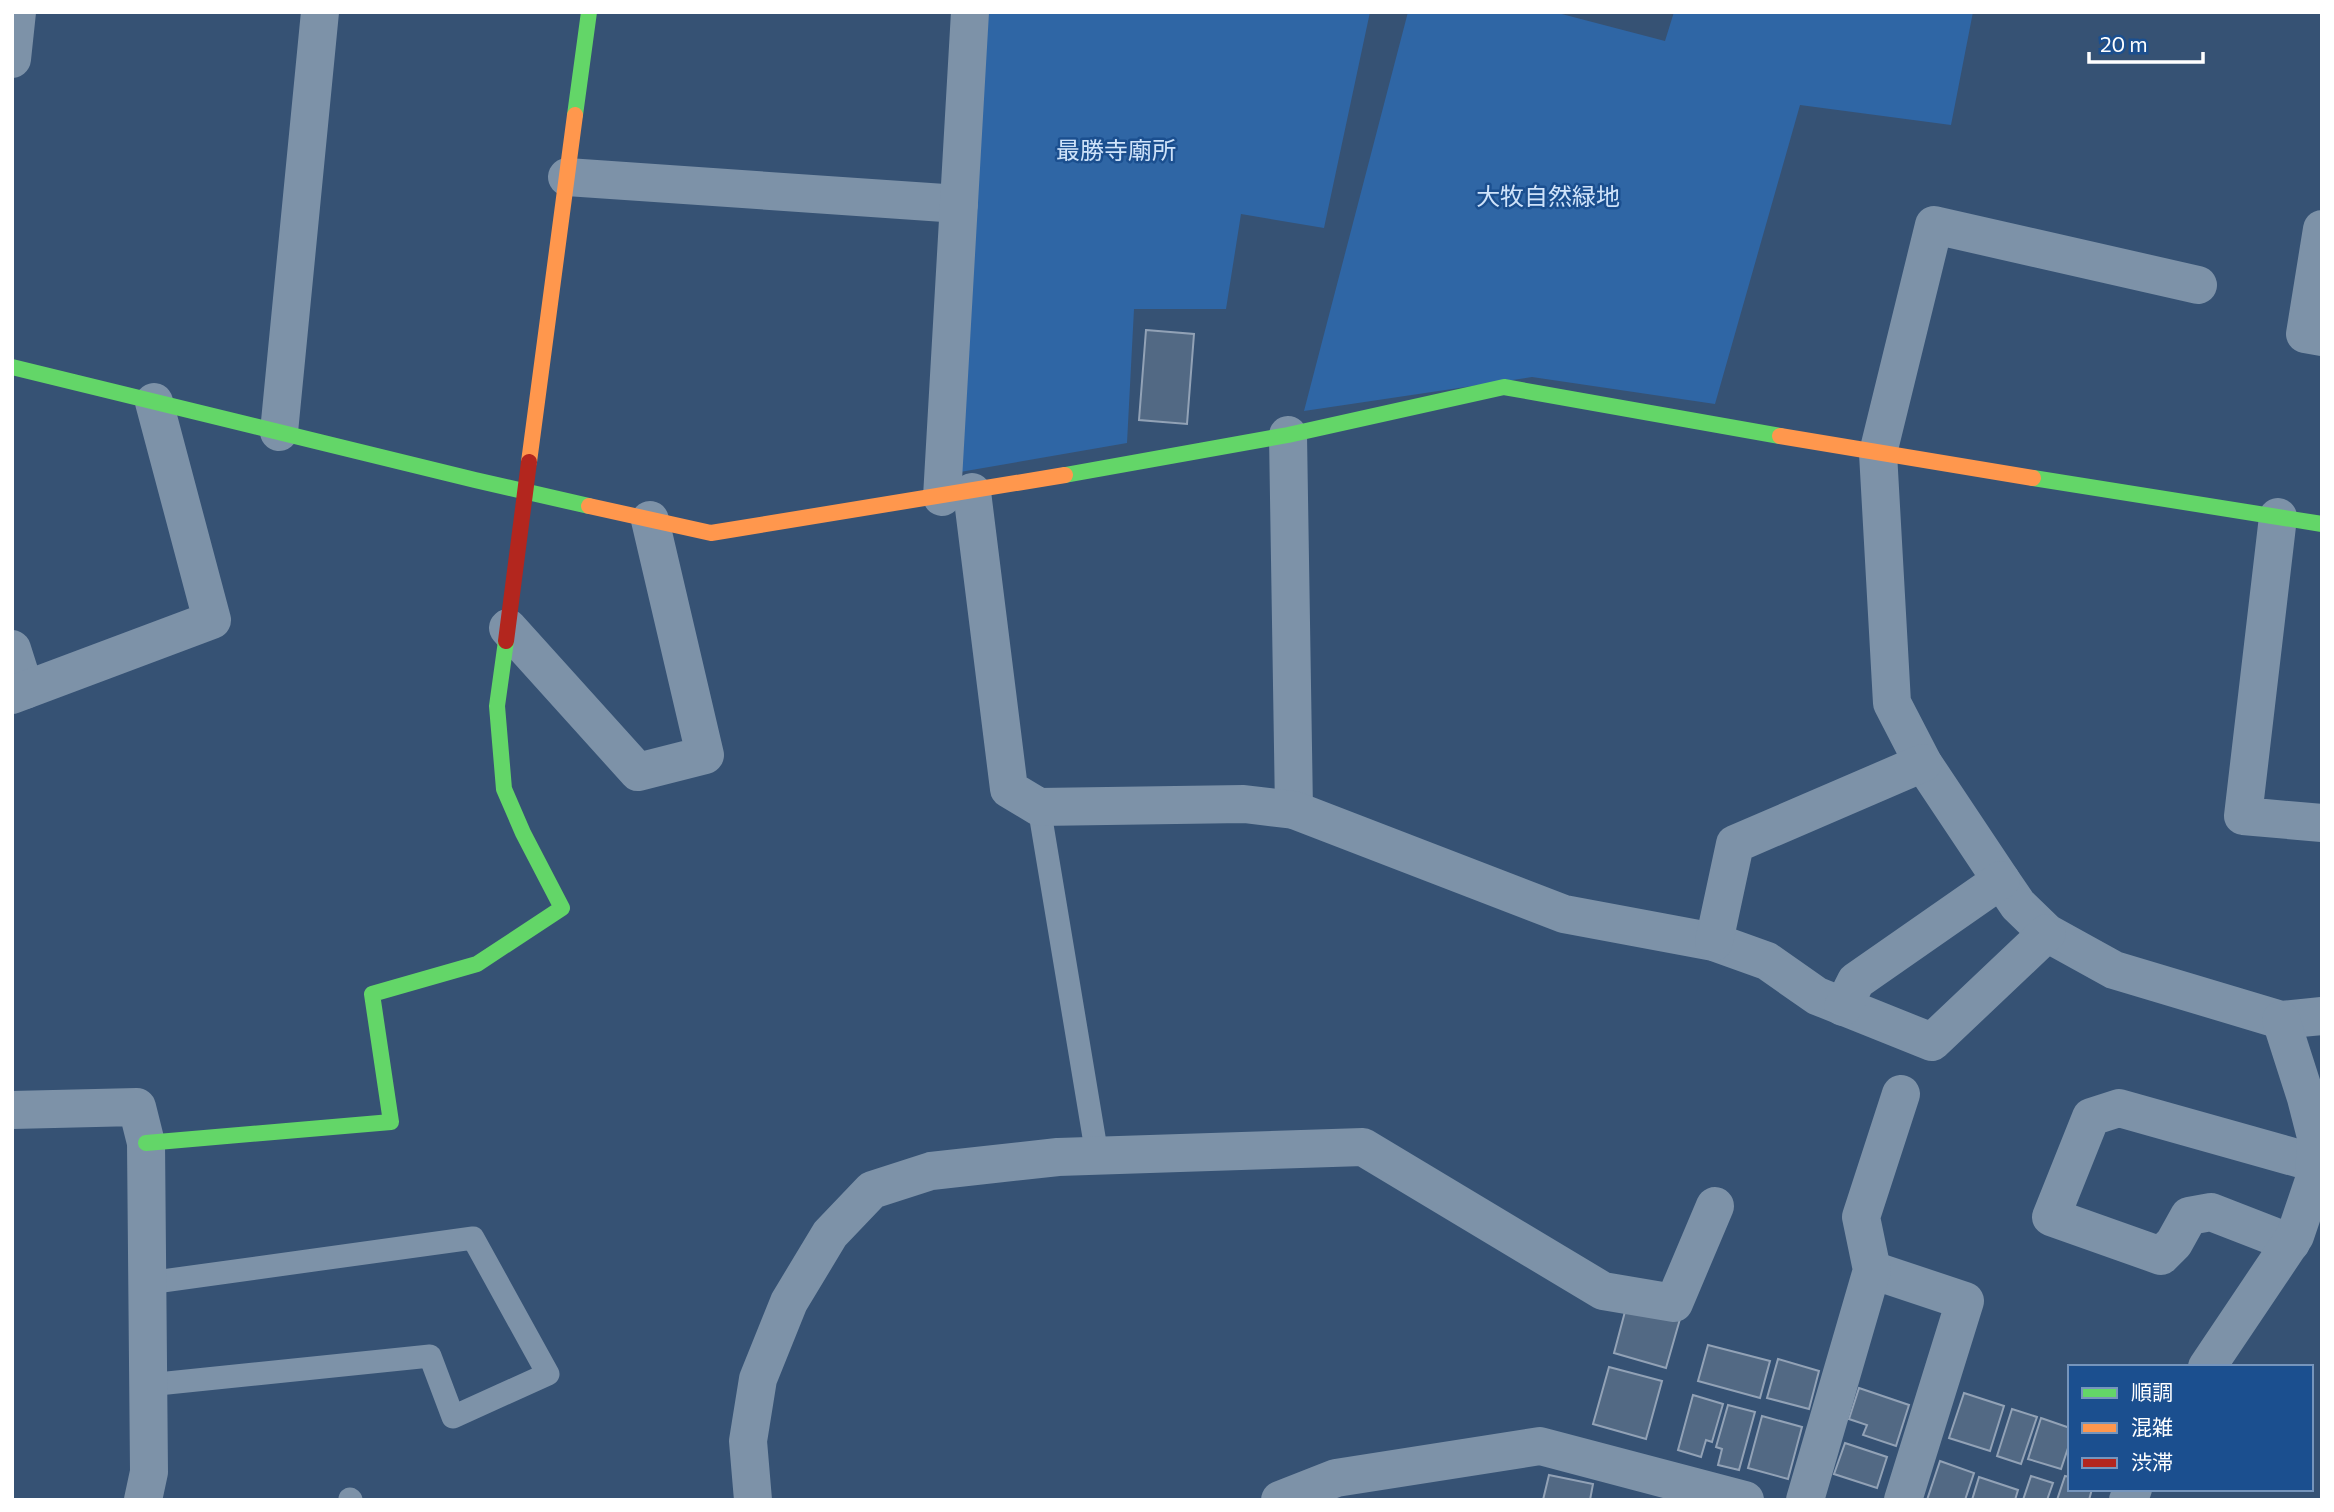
<svg xmlns="http://www.w3.org/2000/svg" width="2334" height="1512" font-family="Commissioner,'Noto Sans JP',sans-serif">
  <rect width="100%" height="100%" fill="#365274"/>
  <!-- green -->
  <g fill="#2f66a5">
    <path d="M986,12H1370L1324,228L1241,214L1226,309H1134L1127,443L960,472Z"/>
    <path d="M1408,12H1554L1665,41L1674,12H1973L1951,125L1800,105L1715,404L1532,377L1304,411Z"/>
  </g>
  <!-- building -->
  <g fill="#526984" stroke="#92a2b6" stroke-width="2">
    <path d="M1146,330L1194,334L1187,424L1139,420Z"/>
    <path d="M1627,1304L1680,1319L1666,1368L1614,1353Z"/>
    <path d="M1708,1345L1770,1361L1760,1398L1698,1381Z"/>
    <path d="M1778,1359L1819,1371L1809,1409L1767,1398Z"/>
    <path d="M1609,1367L1662,1381L1646,1439L1593,1424Z"/>
    <path d="M1859,1388L1909,1405L1896,1446L1863,1435L1867,1425L1849,1419Z"/>
    <path d="M1964,1393L2004,1406L1990,1451L1949,1438Z"/>
    <path d="M1693,1395L1723,1404L1712,1442L1706,1440L1701,1457L1678,1450Z"/>
    <path d="M1728,1405L1755,1412L1739,1470L1718,1465L1722,1449L1716,1447Z"/>
    <path d="M2012,1409L2037,1417L2021,1464L1997,1456Z"/>
    <path d="M1762,1416L1802,1427L1788,1479L1748,1468Z"/>
    <path d="M2041,1418L2070,1428V1442L2061,1469L2028,1459Z"/>
    <path d="M1845,1443L1887,1457L1877,1488L1834,1474Z"/>
    <path d="M1940,1461L1974,1473L1965,1500H1927Z"/>
    <path d="M1549,1475L1593,1484L1590,1500H1543Z"/>
    <path d="M2031,1476L2053,1483L2047,1500H2023Z"/>
    <path d="M2065,1476L2070,1477V1489H2092L2089,1500H2057Z"/>
    <path d="M1979,1477L2018,1490L2015,1500H1972Z"/>
  </g>
  <g fill="none" stroke-linecap="round" stroke-linejoin="round">
    <!-- lane -->
    <g stroke="#7d92a8" stroke-width="23">
      <path d="M1039,807L1097,1155"/>
      <path d="M148,1283L473,1238L548,1374L453,1417L430,1356L148,1385"/>
      <path d="M350,1499L351,1500"/>
    </g>
    <!-- street -->
    <g stroke="#7d92a8" stroke-width="38">
      <path d="M12,59L17,12"/>
      <path d="M567,177L959,204"/>
      <path d="M2322,229L2305,334L2322,337"/>
      <path d="M2198,285L1934,225L1878,453L1892,703L1923,763L2001,880L2018,905L2047,933L2114,970L2281,1020L2322,1016"/>
      <path d="M279,432L320,12"/>
      <path d="M1288,435L1294,810"/>
      <path d="M972,492L1009,789L1039,807L1244,804L1294,810L1564,914L1714,942L1767,961L1817,996L1932,1042L2047,933"/>
      <path d="M942,497L970,12"/>
      <path d="M2278,517L2243,816L2322,823"/>
      <path d="M508,628L638,772L705,755L650,520"/>
      <path d="M12,649L25,690"/>
      <path d="M12,695L212,620L154,402"/>
      <path d="M1714,942L1735,844L1923,763"/>
      <path d="M1843,1007L1856,981L2001,880"/>
      <path d="M12,1110L137,1107L146,1143L149,1472L143,1500"/>
      <path d="M2291,1243L2211,1212L2189,1216L2174,1243L2161,1256L2051,1217L2091,1117L2119,1108L2315,1163"/>
      <path d="M1872,1270L1965,1301L1903,1500"/>
      <path d="M2207,1367L2295,1236L2314,1180L2316,1137L2306,1098L2281,1020"/>
      <path d="M753,1500L748,1441L758,1379L789,1302L830,1234L872,1190L931,1171L1058,1157L1363,1147L1603,1291L1674,1303L1715,1206"/>
      <path d="M1280,1500L1336,1478L1540,1446L1745,1500"/>
      <path d="M1805,1500L1872,1270L1861,1217L1901,1094"/>
      <path d="M2128,1500L2133,1489"/>
    </g>
    <!-- fast -->
    <g stroke="#63d668" stroke-width="16">
      <path d="M575,115L589,12"/>
      <path d="M12,367L475,480L589,506"/>
      <path d="M1065,475L1288,435L1504,387L1780,436"/>
      <path d="M2033,478L2322,524"/>
      <path d="M146,1143L391,1122L372,994L477,964L562,908L523,833L504,789L497,706L506,641"/>
    </g>
    <!-- slow -->
    <g stroke="#ff974d" stroke-width="16">
      <path d="M1780,436L2033,478"/>
      <path d="M529,462L575,115"/>
      <path d="M589,506L711,533L1065,475"/>
    </g>
    <!-- jam -->
    <path stroke="#b3261e" stroke-width="16" d="M506,641L529,462"/>
  </g>
  <g text-anchor="middle" stroke-width="5" stroke-linejoin="round" paint-order="stroke">
    <!-- park labels -->
    <g font-size="24" fill="#cfe3fa" stroke="#1b4f8f">
      <text x="1116" y="159">最勝寺廟所</text>
      <text x="1548" y="205">大牧自然緑地</text>
    </g>
  </g>
  <!-- border -->
  <rect width="2334" height="1512" fill="none" stroke="#ffffff" stroke-width="28"/>
  <!-- legend -->
  <rect x="2068" y="1365" width="245" height="126" fill="#1b4f8f" stroke="#7695bc" stroke-width="2"/>
  <rect x="2082" y="1388" width="35" height="10" fill="#63d668" stroke="#7695bc" stroke-width="2"/>
  <text x="2131" y="1400" font-size="21" fill="#ffffff">順調</text>
  <rect x="2082" y="1423" width="35" height="10" fill="#ff974d" stroke="#7695bc" stroke-width="2"/>
  <text x="2131" y="1435" font-size="21" fill="#ffffff">混雑</text>
  <rect x="2082" y="1458" width="35" height="10" fill="#b3261e" stroke="#7695bc" stroke-width="2"/>
  <text x="2131" y="1470" font-size="21" fill="#ffffff">渋滞</text>
  <!-- scale -->
  <path d="M2089 52v10h114v-10" fill="none" stroke="#ffffff" stroke-width="3.5"/>
  <text x="2100" y="52" font-size="21" fill="#ffffff" stroke="#1b4f8f" stroke-width="5" paint-order="stroke">20 m</text>
</svg>
